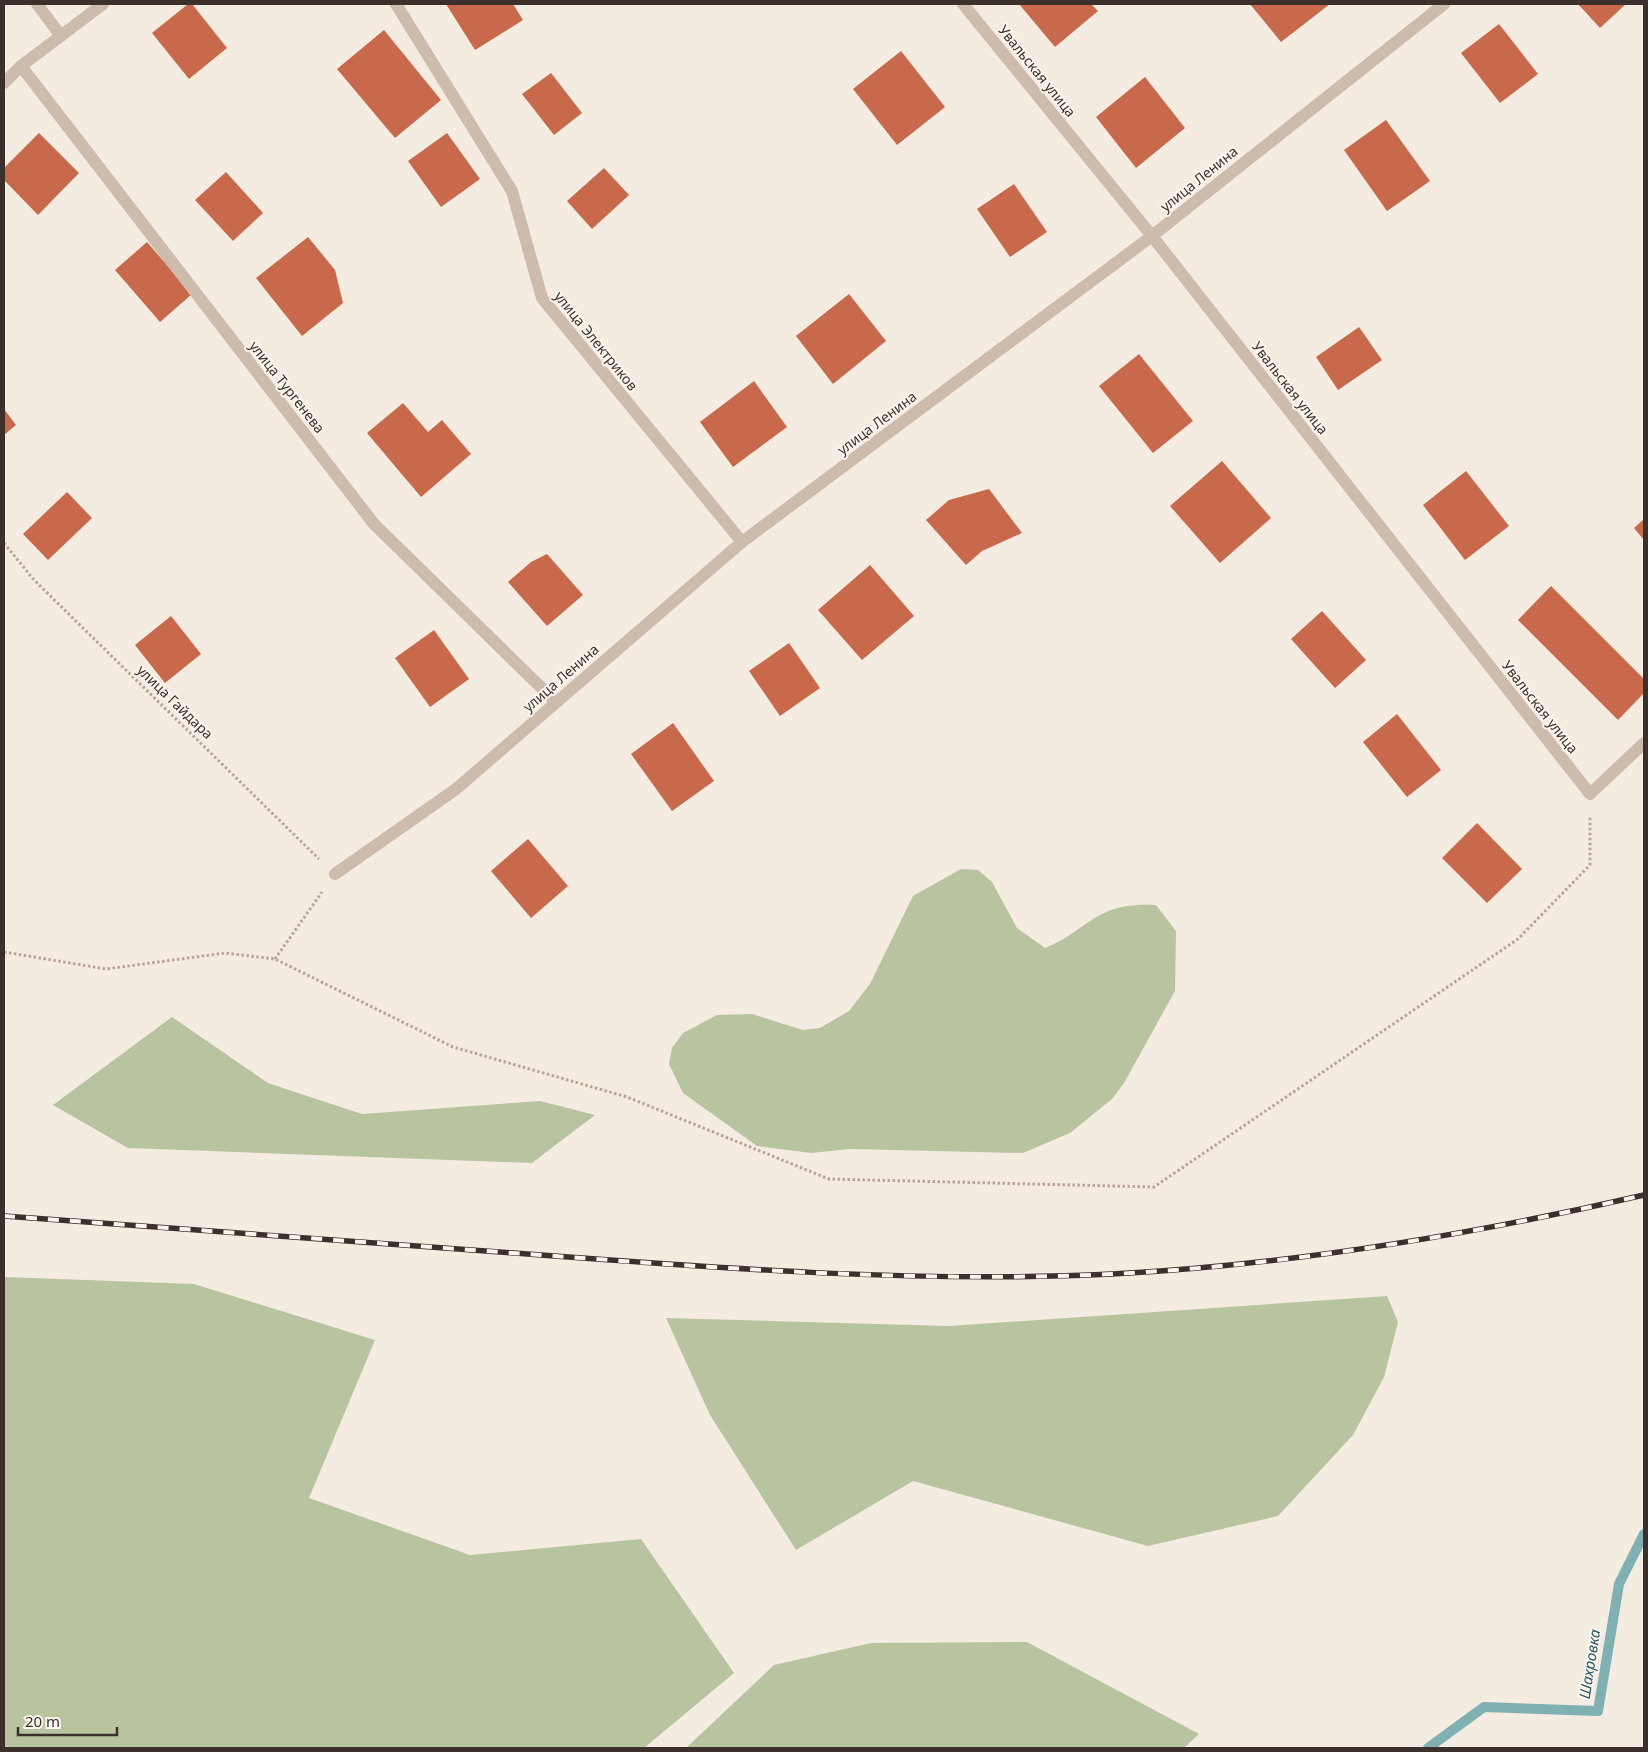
<svg xmlns="http://www.w3.org/2000/svg" width="1648" height="1752" font-family="'Noto Sans',sans-serif">
  <rect width="100%" height="100%" fill="#f4ebe1"/>
  <!-- green -->
  <g fill="#b8c4a0">
    <path d="M961,869L978,870L992,882L1017,928L1045,948C1069,939 1082,924 1102,914C1120,905 1137,904 1156,905L1176,931L1175,991L1124,1083L1112,1099L1070,1133L1023,1153L850,1149L811,1153L757,1146L683,1093L669,1064L672,1048L683,1033L717,1015L752,1014L803,1030L820,1028L849,1011L870,984L913,896Z"/>
    <path d="M172,1017L268,1083L362,1114L540,1101L595,1115L532,1163L128,1148L53,1105Z"/>
    <path d="M4,1277L194,1284L375,1340L309,1498L470,1555L641,1539L734,1673L644,1748H4Z"/>
    <path d="M1387,1296L1398,1322L1384,1377L1353,1435L1278,1516L1148,1546L913,1481L796,1550L710,1415L666,1318L949,1326Z"/>
    <path d="M1027,1642L1199,1734L1184,1748H686L774,1665L871,1643Z"/>
  </g>
  <g fill="none" stroke-linecap="round" stroke-linejoin="round">
    <!-- stream -->
    <path stroke="#7fb0b2" stroke-width="10" d="M1428,1748L1484,1707L1598,1711L1619,1584L1644,1534"/>
  </g>
  <!-- building -->
  <g fill="#c8694b">
    <path d="M188,4H192L227,48L189,79L152,33Z"/>
    <path d="M446,4H513L523,20L475,50Z"/>
    <path d="M1019,4H1091L1098,11L1055,47Z"/>
    <path d="M1250,4H1330L1281,42Z"/>
    <path d="M1578,4H1626L1600,28Z"/>
    <path d="M1499,24L1538,74L1500,103L1461,53Z"/>
    <path d="M384,30L441,100L395,138L337,69Z"/>
    <path d="M901,51L945,107L897,145L853,89Z"/>
    <path d="M551,73L582,113L554,135L522,94Z"/>
    <path d="M1145,77L1185,128L1136,168L1096,117Z"/>
    <path d="M1386,120L1430,181L1387,211L1344,150Z"/>
    <path d="M39,133L79,173L38,215L4,180V168Z"/>
    <path d="M447,133L480,179L441,207L408,161Z"/>
    <path d="M604,168L629,195L592,229L567,201Z"/>
    <path d="M226,172L263,213L233,241L195,200Z"/>
    <path d="M1014,184L1047,232L1010,257L977,209Z"/>
    <path d="M308,237L335,270L343,303L302,336L256,278Z"/>
    <path d="M147,242L192,294L160,322L115,270Z"/>
    <path d="M849,294L886,341L833,384L796,336Z"/>
    <path d="M1359,327L1382,360L1338,390L1316,357Z"/>
    <path d="M1139,354L1193,421L1153,453L1099,386Z"/>
    <path d="M754,381L787,427L733,467L700,422Z"/>
    <path d="M403,403L428,432L442,420L471,454L421,497L367,433Z"/>
    <path d="M4,409L16,425L4,435Z"/>
    <path d="M1222,461L1271,518L1220,563L1170,506Z"/>
    <path d="M1466,471L1509,526L1465,560L1423,505Z"/>
    <path d="M989,489L1022,533L982,551L966,565L926,520L949,500Z"/>
    <path d="M67,492L92,518L48,560L23,534Z"/>
    <path d="M1644,519V540L1634,528Z"/>
    <path d="M547,554L583,595L547,626L508,582L531,562Z"/>
    <path d="M870,565L914,616L862,660L818,610Z"/>
    <path d="M1551,586L1644,679V693L1618,720L1518,620Z"/>
    <path d="M1322,611L1366,660L1335,688L1291,639Z"/>
    <path d="M171,616L201,654L165,683L135,645Z"/>
    <path d="M434,630L469,679L430,707L395,658Z"/>
    <path d="M789,643L820,688L780,716L749,671Z"/>
    <path d="M1397,714L1441,770L1407,797L1363,742Z"/>
    <path d="M673,723L714,781L672,811L631,754Z"/>
    <path d="M1477,823L1522,869L1487,903L1442,858Z"/>
    <path d="M528,839L568,886L531,918L491,871Z"/>
  </g>
  <g fill="none" stroke-linecap="round" stroke-linejoin="round">
    <!-- path -->
    <g stroke="#b9a596" stroke-width="3" stroke-dasharray="2.5 2.5" stroke-linecap="butt">
      <path d="M4,543L34,580L319,859"/>
      <path d="M4,952L106,969L225,953L275,959L453,1047L627,1097L829,1179L1154,1187L1518,939L1590,865V817"/>
      <path d="M275,959L322,892"/>
    </g>
    <!-- service -->
    <g stroke="#cdbbac" stroke-width="12">
      <path d="M37,4L61,36"/>
      <path d="M396,4L512,191L542,298L742,542"/>
    </g>
    <!-- minor -->
    <g stroke="#cdbbac" stroke-width="12">
      <path d="M963,4L1152,236L1590,794L1644,743"/>
      <path d="M21,66L374,524L556,702"/>
      <path d="M4,83L21,66L103,4"/>
      <path d="M335,874L456,789L742,542L1152,236L1444,4"/>
    </g>
    <defs>
      <path id="rail" d="M4,1216C183,1229 362,1242 541,1255C731,1269 922,1283 1112,1274C1291,1265 1470,1235 1644,1195"/>
    </defs>
    <!-- rail casing -->
    <use href="#rail" stroke="#3b302b" stroke-width="5.5"/>
    <!-- rail -->
    <use href="#rail" stroke="#fbf5ee" stroke-width="4" stroke-dasharray="11" stroke-linecap="butt"/>
  </g>
  <g text-anchor="middle" stroke-width="4" stroke-linejoin="round" paint-order="stroke">
    <!-- street labels -->
    <g font-size="14" fill="#3b302b" stroke="#fbf5ee">
      <text transform="translate(1037 71) rotate(51)" y="5">Увальская улица</text>
      <text transform="translate(1199 179) rotate(-39)" y="5">улица Ленина</text>
      <text transform="translate(596 341) rotate(51)" y="5">улица Электриков</text>
      <text transform="translate(287 387) rotate(52)" y="5">улица Тургенева</text>
      <text transform="translate(1290 388) rotate(52)" y="5">Увальская улица</text>
      <text transform="translate(877 423) rotate(-37)" y="5">улица Ленина</text>
      <text transform="translate(561 678) rotate(-41)" y="5">улица Ленина</text>
      <text transform="translate(175 702) rotate(44)" y="5">улица Гайдара</text>
      <text transform="translate(1540 707) rotate(52)" y="5">Увальская улица</text>
    </g>
    <!-- water labels -->
    <g font-size="15" font-style="italic" fill="#1f5a5e" stroke="#fbf5ee">
      <text transform="translate(1590 1664) rotate(-81)" y="5">Шахровка</text>
    </g>
  </g>
  <!-- border -->
  <rect width="1648" height="1752" fill="none" stroke="#3b302b" stroke-width="10"/>
  <!-- scale -->
  <path d="M18 1727v8h99v-8" fill="none" stroke="#3b302b" stroke-width="2.5"/>
  <text x="25" y="1727" font-size="15" fill="#3b302b" stroke="#fbf5ee" stroke-width="4" paint-order="stroke">20 m</text>
</svg>
